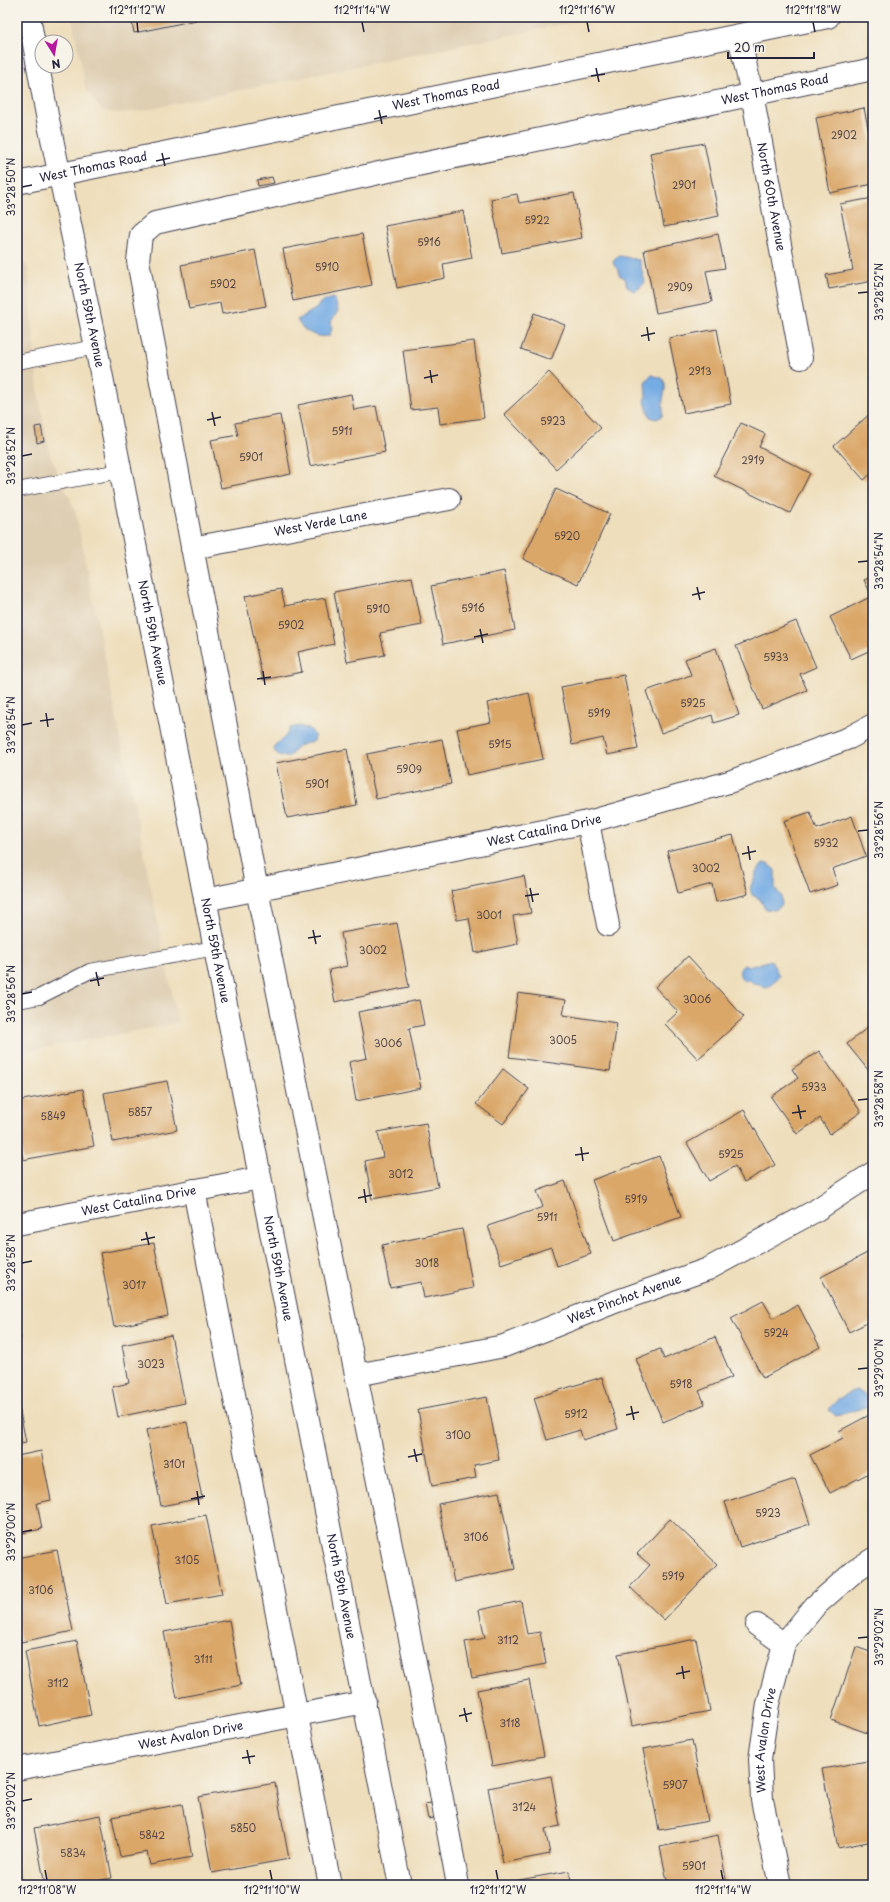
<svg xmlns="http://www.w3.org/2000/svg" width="890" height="1902" font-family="'Playpen Sans',sans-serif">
  <rect width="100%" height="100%" fill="#f7f3e8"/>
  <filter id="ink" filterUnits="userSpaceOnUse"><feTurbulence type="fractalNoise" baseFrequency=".025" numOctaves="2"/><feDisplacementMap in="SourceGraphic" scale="8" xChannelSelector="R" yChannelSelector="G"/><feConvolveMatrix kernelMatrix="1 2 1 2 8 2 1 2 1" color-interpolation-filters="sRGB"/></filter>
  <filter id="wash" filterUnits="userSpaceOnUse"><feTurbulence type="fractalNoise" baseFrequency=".012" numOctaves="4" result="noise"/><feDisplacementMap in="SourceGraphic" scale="16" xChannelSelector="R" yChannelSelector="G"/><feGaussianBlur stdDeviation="0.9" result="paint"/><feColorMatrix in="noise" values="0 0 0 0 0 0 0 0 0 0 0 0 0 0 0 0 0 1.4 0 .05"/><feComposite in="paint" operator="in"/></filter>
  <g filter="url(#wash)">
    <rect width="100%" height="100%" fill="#eedebc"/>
    <!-- built -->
    <g fill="#deceb2">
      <path d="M72,17H598L139,111L119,113L102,111L86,90Z"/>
      <path d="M17,254L28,268L38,392L50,455L75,510L178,1023L17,1053Z"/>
    </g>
    <!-- water -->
    <g fill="#76ace4" stroke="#4c6790">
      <path d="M618,256C622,256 634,259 639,260L645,282L640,288L633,291L627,286L625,278L619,275V271L614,265L613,262Z"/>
      <path d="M332,298L335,299L338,311L331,322L332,329L329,336C316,338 303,332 297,320L317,308L320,303Z"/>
      <path d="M651,375L662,378C668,386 664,391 663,400C662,406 664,410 662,416L657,419L650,417L644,399L646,397L645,382Z"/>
      <path d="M300,726L311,730L315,737L314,741C310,743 305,743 301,745C290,749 294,763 277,754L274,750L275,745L285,737L290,728Z"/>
      <path d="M763,864H768L775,870V888L781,896L782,905L775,910L765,909L760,899L752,895C747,884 756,882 756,872Z"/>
      <path d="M771,960L779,976L769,987L765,988L757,983L755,985L750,980H744C738,976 738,969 744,965L752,966Z"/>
      <path d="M857,1390L873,1400V1405L836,1416L829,1410C833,1402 848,1391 857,1390Z"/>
    </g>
    <g id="blocks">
      <!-- building -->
      <g fill="#daa769">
        <path d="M131,17H206V18L134,33Z"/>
        <path d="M864,108L873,153V184L830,193L816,118Z"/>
        <path d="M704,143L719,216L664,227L650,153Z"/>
        <path d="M272,177L274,183L258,186L257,180Z"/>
        <path d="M574,193L582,238L502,253L491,199L517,194L519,203Z"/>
        <path d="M873,198V281L829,289L826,275L853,270L840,204Z"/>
        <path d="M463,211L472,258L443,264L445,278L397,288L385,226Z"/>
        <path d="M362,234L372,285L293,301L283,249Z"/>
        <path d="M718,234L725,268L706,271L712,302L656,313L644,250Z"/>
        <path d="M255,250L266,306L222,314L220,303L189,309L181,265Z"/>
        <path d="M534,313L565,325L551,360L521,349Z"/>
        <path d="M717,329L731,404L684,413L669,338Z"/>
        <path d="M474,341L484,418L440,424L438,407L411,410L403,350Z"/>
        <path d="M549,372L601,428L556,469L504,414Z"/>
        <path d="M351,394L354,410L376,406L385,452L310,466L298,405Z"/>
        <path d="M873,411V472L864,480L834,446Z"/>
        <path d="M280,415L291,474L221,488L211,440L238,435L235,423Z"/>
        <path d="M741,423L765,434L759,447L810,473L790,513L714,476Z"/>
        <path d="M41,426L44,441L37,443L35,427Z"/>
        <path d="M556,489L610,514L578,584L523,559Z"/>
        <path d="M504,571L515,630L443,644L431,586Z"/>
        <path d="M873,576V649L851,659L830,617L872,596L864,580Z"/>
        <path d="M412,577L422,625L380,633L385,655L347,662L334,592Z"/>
        <path d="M281,589L285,606L325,598L334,644L298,652L302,672L263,680L245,596Z"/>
        <path d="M796,621L816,667L800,674L807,690L762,709L736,646Z"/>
        <path d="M716,648L739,715L714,723L712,715L661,733L646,691L691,675L685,659Z"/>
        <path d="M624,675L638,749L607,755L603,738L572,745L561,687Z"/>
        <path d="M529,693L543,759L467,775L457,729L491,722L487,703Z"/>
        <path d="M442,739L451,784L376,799L367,754Z"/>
        <path d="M347,749L357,805L287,818L276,763Z"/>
        <path d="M810,812L817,829L852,816L866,856L832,869L838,885L810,894L784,821Z"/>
        <path d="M733,835L748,894L716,902L712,884L678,893L667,851Z"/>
        <path d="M524,876L531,913L513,916L518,944L475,953L469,918L457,920L451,891Z"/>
        <path d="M397,923L409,987L335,1002L329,970L347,966L341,933Z"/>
        <path d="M688,956L744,1017L698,1059L665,1024L678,1012L655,987Z"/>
        <path d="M518,993L566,1000L563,1015L617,1023L610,1071L509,1057Z"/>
        <path d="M419,1000L424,1025L409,1028L421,1088L356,1101L349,1062L367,1058L358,1012Z"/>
        <path d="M873,1023V1076L847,1044Z"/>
        <path d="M819,1051L861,1112L830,1134L820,1118L797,1134L771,1097L798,1078L792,1069Z"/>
        <path d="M503,1069L529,1089L503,1124L476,1104Z"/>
        <path d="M167,1081L177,1130L113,1142L104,1093Z"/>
        <path d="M83,1089L94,1146L23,1160L17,1130V1101Z"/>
        <path d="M744,1110L775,1165L744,1182L735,1166L709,1181L687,1143Z"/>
        <path d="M426,1123L438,1187L372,1199L365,1161L383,1157L378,1132Z"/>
        <path d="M659,1156L681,1217L614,1241L592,1180Z"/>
        <path d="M565,1181L591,1254L557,1266L551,1247L501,1264L488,1226L543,1207L537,1191Z"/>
        <path d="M462,1229L473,1288L424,1298L421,1282L390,1288L382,1245Z"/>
        <path d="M154,1243L168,1316L114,1327L100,1253Z"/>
        <path d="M873,1250V1320L849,1332L821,1277Z"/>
        <path d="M763,1301L773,1318L798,1305L820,1347L763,1378L731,1318Z"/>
        <path d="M17,1324L21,1339L17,1340Z"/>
        <path d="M171,1335L185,1403L118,1417L112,1387L129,1383L122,1345Z"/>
        <path d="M715,1337L732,1377L699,1391L705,1404L663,1422L636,1359L660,1349L664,1359Z"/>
        <path d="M602,1377L618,1429L583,1440L580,1430L547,1440L534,1398Z"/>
        <path d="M17,1397L26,1442L17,1444Z"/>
        <path d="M487,1397L499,1460L474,1465L476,1478L432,1486L418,1410Z"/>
        <path d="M873,1413V1471L830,1493L810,1455L843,1438L839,1431Z"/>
        <path d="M187,1422L202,1498L161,1506L146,1430Z"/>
        <path d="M41,1451L51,1500L37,1503L42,1529L17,1534V1456Z"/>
        <path d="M795,1479L810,1524L740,1547L725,1502Z"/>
        <path d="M499,1492L515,1569L454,1582L438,1504Z"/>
        <path d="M206,1515L222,1594L167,1604L152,1526Z"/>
        <path d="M670,1519L717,1564L664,1620L630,1587L650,1565L637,1554Z"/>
        <path d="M57,1550L73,1631L21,1642L17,1623V1558Z"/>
        <path d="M521,1601L527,1634L540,1632L546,1664L472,1678L465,1642L485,1638L479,1610Z"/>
        <path d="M229,1620L241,1685L177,1698L164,1632Z"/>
        <path d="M696,1639L710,1711L632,1726L618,1654Z"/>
        <path d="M77,1641L91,1715L39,1726L25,1651Z"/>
        <path d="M856,1647L873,1653V1735L831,1720Z"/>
        <path d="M529,1680L544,1756L492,1766L477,1690Z"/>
        <path d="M692,1740L708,1821L659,1830L643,1749Z"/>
        <path d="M873,1760V1841L838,1848L822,1769Z"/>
        <path d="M551,1776L560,1826L545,1829L550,1854L503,1863L488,1788Z"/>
        <path d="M275,1783L289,1859L212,1873L198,1797Z"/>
        <path d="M431,1803L434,1818L428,1819L425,1804Z"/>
        <path d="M182,1804L192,1857L150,1865L147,1852L120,1857L112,1817Z"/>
        <path d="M100,1815L112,1878L76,1885H45L34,1828Z"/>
        <path d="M718,1835L727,1885H668L660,1847Z"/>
        <path d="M17,1867L21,1884L17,1885Z"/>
        <path d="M569,1871L572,1885H509L508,1882Z"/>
      </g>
    </g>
  </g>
  <g filter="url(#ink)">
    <use href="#blocks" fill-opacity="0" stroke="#413e4e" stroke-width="1"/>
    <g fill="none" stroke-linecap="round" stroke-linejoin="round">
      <defs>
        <g id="lane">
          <path d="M17,362L96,347"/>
          <path d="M17,490L120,471"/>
          <path d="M17,1001L39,997L90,971L215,948"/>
        </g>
        <g id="street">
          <path id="s1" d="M739,36L752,94L801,358"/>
          <path id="s2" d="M192,548L449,499"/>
          <path d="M588,822L608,925"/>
          <path id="s3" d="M205,900L588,822L729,782L849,738L873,725"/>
          <path d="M194,1190L330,1885"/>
          <path id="s4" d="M17,1224L260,1178"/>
          <path id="s5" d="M357,1375L504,1346L612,1303L708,1269L815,1211L873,1173"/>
          <path d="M757,1625L784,1644"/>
          <path id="s6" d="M17,1769L365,1702"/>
          <path id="s7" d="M458,1885L434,1756L257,890L138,261L141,235L155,223L379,173L873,69"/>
          <path id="s8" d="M780,1885L762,1800L760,1759L768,1704L784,1644L815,1606L856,1570L873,1559"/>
        </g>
        <g id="secondary">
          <path id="s9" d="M29,17L47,115L96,347L400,1885"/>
          <path id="s10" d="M17,183L828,17"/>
        </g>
      </defs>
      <!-- lane casing -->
      <use href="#lane" stroke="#413e4e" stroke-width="16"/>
      <!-- street casing -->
      <use href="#street" stroke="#413e4e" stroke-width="24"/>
      <!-- secondary casing -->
      <use href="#secondary" stroke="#413e4e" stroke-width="24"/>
      <!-- lane -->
      <use href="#lane" stroke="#fff" stroke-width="14"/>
      <!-- street -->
      <use href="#street" stroke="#fff" stroke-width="22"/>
      <!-- secondary -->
      <use href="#secondary" stroke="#fff" stroke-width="22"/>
    </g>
  </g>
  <!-- ticks -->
  <path fill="none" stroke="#22223b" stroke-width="1.5" d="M137,22L138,32M362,22L364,32M587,22L589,32M813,22L815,32M596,68L599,82M591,76L605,74M379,110L382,124M374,119L387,116M162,153L165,166M156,161L170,158M22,187L32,185M858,293L868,292M647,327L649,341M641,336L655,333M430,370L432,383M424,378L438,375M212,412L215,426M207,420L221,417M22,456L32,454M858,562L868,561M697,587L700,600M692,595L705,592M480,629L483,643M474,637L488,634M263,671L265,685M257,679L271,677M46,713L48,727M40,721L54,719M22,725L32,723M858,831L868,830M748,846L750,860M742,854L756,851M530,888L533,902M525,896L539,894M313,930L316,944M308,938L321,936M96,972L99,986M90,981L104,978M22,994L32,992M858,1100L868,1099M798,1105L801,1119M792,1113L806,1111M581,1147L583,1161M575,1155L589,1153M364,1189L366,1203M358,1198L372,1195M146,1232L149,1245M141,1240L155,1237M22,1263L32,1261M858,1369L868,1368M631,1406L634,1420M626,1415L639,1412M414,1449L417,1462M408,1457L422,1454M197,1491L199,1505M191,1499L205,1496M22,1532L32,1530M858,1638L868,1637M682,1666L684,1679M676,1674L690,1671M464,1708L467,1722M459,1716L472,1713M247,1750L250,1764M242,1758L255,1756M22,1801L32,1799M45,1870L47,1880M270,1870L272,1880M496,1870L498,1880M721,1870L723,1880"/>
  <g text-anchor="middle" stroke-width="4" stroke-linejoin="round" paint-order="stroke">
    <!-- number labels -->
    <g font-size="10" fill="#504346">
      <text x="844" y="139">2902</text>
      <text x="684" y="189">2901</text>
      <text x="537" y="224">5922</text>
      <text x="429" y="246">5916</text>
      <text x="327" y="271">5910</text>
      <text x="223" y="288">5902</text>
      <text x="680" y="291">2909</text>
      <text x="700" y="375">2913</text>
      <text x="553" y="425">5923</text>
      <text x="342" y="435">5911</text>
      <text x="251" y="461">5901</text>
      <text x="753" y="464">2919</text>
      <text x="567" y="540">5920</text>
      <text x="473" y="612">5916</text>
      <text x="378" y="613">5910</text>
      <text x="291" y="629">5902</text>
      <text x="776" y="661">5933</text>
      <text x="693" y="707">5925</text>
      <text x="599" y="717">5919</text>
      <text x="500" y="748">5915</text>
      <text x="409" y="773">5909</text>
      <text x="317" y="788">5901</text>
      <text x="826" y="847">5932</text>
      <text x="706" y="872">3002</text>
      <text x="489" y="919">3001</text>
      <text x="373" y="954">3002</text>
      <text x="697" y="1003">3006</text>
      <text x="563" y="1044">3005</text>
      <text x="388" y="1047">3006</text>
      <text x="814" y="1091">5933</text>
      <text x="140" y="1116">5857</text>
      <text x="53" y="1120">5849</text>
      <text x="731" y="1158">5925</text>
      <text x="401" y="1178">3012</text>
      <text x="636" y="1203">5919</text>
      <text x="547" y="1221">5911</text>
      <text x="427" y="1267">3018</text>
      <text x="134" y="1289">3017</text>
      <text x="776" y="1337">5924</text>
      <text x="151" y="1368">3023</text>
      <text x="681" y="1388">5918</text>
      <text x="576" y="1418">5912</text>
      <text x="458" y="1439">3100</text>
      <text x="174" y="1468">3101</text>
      <text x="768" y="1517">5923</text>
      <text x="476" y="1541">3106</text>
      <text x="187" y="1564">3105</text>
      <text x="673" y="1580">5919</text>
      <text x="41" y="1594">3106</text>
      <text x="508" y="1644">3112</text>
      <text x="203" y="1663">3111</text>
      <text x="58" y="1687">3112</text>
      <text x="510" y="1727">3118</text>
      <text x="675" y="1789">5907</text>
      <text x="524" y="1811">3124</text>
      <text x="243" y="1832">5850</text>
      <text x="152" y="1839">5842</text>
      <text x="73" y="1857">5834</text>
      <text x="694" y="1870">5901</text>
    </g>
    <!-- street labels -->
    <g font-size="12" fill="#22223b" stroke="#f7f3e8">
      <text dy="4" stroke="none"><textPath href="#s7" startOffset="2334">West Thomas Road</textPath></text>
      <text dy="4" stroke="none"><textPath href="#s10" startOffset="438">West Thomas Road</textPath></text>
      <text dy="4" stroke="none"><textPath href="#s10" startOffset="78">West Thomas Road</textPath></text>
      <text dy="4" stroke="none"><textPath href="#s1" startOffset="164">North 60th Avenue</textPath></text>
      <text dy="4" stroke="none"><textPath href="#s9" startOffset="304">North 59th Avenue</textPath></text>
      <text dy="4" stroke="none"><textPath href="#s2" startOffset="131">West Verde Lane</textPath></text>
      <text dy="4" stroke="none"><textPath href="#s9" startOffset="628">North 59th Avenue</textPath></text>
      <text dy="4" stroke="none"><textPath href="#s3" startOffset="346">West Catalina Drive</textPath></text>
      <text dy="4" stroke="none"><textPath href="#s9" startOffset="952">North 59th Avenue</textPath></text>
      <text dy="4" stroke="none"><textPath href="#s4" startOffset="124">West Catalina Drive</textPath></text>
      <text dy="4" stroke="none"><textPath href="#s9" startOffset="1276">North 59th Avenue</textPath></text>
      <text dy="4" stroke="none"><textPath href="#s5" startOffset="279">West Pinchot Avenue</textPath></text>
      <text dy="4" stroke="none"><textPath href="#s9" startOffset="1600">North 59th Avenue</textPath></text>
      <text dy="4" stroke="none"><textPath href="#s6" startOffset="177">West Avalon Drive</textPath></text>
      <text dy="4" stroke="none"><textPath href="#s8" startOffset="147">West Avalon Drive</textPath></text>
    </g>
  </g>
  <!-- margin -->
  <rect width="890" height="1902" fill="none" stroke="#f7f3e8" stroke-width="44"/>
  <!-- north arrow -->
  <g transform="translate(54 54) rotate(169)"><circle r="19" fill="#f7f3e8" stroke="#a29fa3"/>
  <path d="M0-3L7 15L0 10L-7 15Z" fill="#b5179e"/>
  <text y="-6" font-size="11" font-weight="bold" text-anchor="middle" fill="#22223b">N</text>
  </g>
  <!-- scale -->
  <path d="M728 52v6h86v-6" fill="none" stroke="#22223b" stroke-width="2"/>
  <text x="734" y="52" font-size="12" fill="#22223b" stroke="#f7f3e8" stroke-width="3" paint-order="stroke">20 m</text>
  <rect x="22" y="22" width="846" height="1858" fill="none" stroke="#22223b" stroke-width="1.5"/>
  <g font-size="10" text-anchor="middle" fill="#22223b">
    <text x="137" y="14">112°11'12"W</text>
    <text x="362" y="14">112°11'14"W</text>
    <text x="587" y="14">112°11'16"W</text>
    <text x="813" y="14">112°11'18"W</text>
    <text transform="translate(11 187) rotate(-90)" y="4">33°28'50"N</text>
    <text transform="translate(879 292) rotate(-90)" y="4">33°28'52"N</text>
    <text transform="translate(11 456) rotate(-90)" y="4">33°28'52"N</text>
    <text transform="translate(879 561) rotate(-90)" y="4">33°28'54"N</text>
    <text transform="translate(11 725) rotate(-90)" y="4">33°28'54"N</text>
    <text transform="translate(879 830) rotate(-90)" y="4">33°28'56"N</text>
    <text transform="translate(11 994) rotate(-90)" y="4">33°28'56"N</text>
    <text transform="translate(879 1099) rotate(-90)" y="4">33°28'58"N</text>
    <text transform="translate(11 1263) rotate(-90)" y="4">33°28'58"N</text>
    <text transform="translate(879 1368) rotate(-90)" y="4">33°29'00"N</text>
    <text transform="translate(11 1532) rotate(-90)" y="4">33°29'00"N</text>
    <text transform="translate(879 1637) rotate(-90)" y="4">33°29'02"N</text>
    <text transform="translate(11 1801) rotate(-90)" y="4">33°29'02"N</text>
    <text x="47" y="1894">112°11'08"W</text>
    <text x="272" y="1894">112°11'10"W</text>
    <text x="498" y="1894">112°11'12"W</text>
    <text x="723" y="1894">112°11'14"W</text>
  </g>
</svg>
